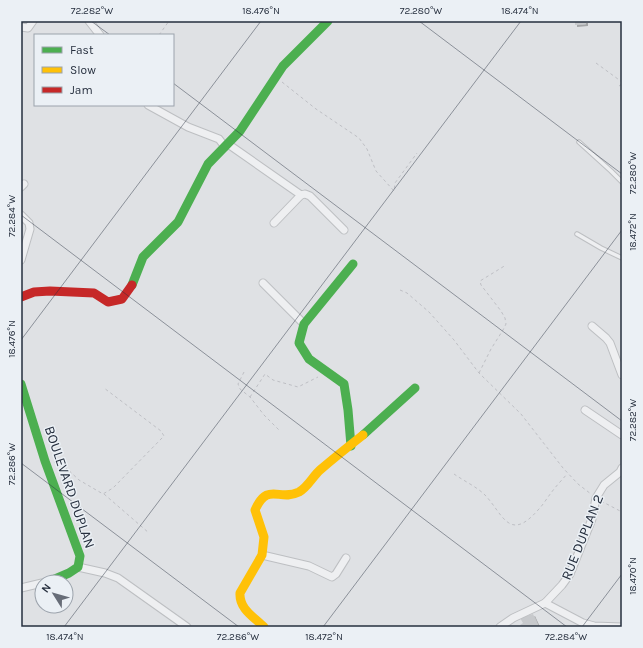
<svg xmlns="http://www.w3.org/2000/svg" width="643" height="648" font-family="Karla,sans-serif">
  <defs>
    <filter id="shadow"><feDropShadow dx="2" dy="2" stdDeviation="0" flood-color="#0004"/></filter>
  </defs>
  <rect width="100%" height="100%" fill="#dfe1e4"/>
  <!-- building -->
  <g fill="#c7c9cc" filter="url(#shadow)">
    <path d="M575,21H586V24L575,25Z"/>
    <path d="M533,614L539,627H521L520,625L523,623L520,618Z"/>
  </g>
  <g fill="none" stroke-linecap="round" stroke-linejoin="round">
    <defs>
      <g id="lane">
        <path d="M579,142L611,171L622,182"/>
        <path d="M577,234L601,248L622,258"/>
      </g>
      <g id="street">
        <path d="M89,21L100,35"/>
        <path d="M21,27L28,28L33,21"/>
        <path d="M148,105L188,127L219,139L225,147"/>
        <path d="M228,144L301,195L305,194L310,196L344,230"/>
        <path d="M21,187L24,184"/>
        <path d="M21,215L29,223L30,229L21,260"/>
        <path d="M274,223L301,195"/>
        <path d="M263,283L304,324"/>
        <path d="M592,326L606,338L610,343L622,375"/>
        <path d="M585,410L622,435"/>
        <path d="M262,555L309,566L332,577L336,574L346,558"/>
        <path d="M78,567L105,573L118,578L187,627"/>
        <path d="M21,588L42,583"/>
        <path d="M545,603L583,623L594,626L622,627"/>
        <path d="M500,627L513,618L545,603L562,585L570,574L592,519L596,498L604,485L620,472L622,468"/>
      </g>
    </defs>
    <!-- lane casing -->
    <use href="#lane" stroke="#bdbfc2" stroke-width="5.5"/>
    <!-- street casing -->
    <use href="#street" stroke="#bdbfc2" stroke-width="9"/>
    <!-- path -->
    <g stroke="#bebfc4" stroke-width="1" stroke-dasharray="3 3" stroke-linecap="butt">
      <path d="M159,35L169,21"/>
      <path d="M596,63L622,82"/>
      <path d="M282,82L316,109L359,138L367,149L376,171L394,191L395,183L417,153"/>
      <path d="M619,86L622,84"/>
      <path d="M400,290L407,293L429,312L454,340L479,373L521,414L563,468L578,484L591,494"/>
      <path d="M244,372L238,384L240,389L250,397L264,415L279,430"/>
      <path d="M479,373L491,349L503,330L506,324L505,318L501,311L481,285L480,281L506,265"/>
      <path d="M250,397L265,374L273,380L298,387L318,377"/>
      <path d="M54,462L63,465L79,480L103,494L113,488L164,436L161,431L104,388"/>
      <path d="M454,474C464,481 477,487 485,495C503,514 509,543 538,510C543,505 547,498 551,493C556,486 562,480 567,474"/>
      <path d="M104,494L149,533"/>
      <path d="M601,501L622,512"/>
    </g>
    <!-- lane -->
    <use href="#lane" stroke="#eeeff1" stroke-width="3.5"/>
    <!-- street -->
    <use href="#street" stroke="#eeeff1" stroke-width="7"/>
    <!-- fast -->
    <g stroke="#4caf50" stroke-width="9">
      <path d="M132,285L143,257L178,222L208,164L240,131L283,66L328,21"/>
      <path d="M21,384L45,461L80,556L78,567L69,573L48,582"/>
      <path d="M363,435L415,388"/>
      <path d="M351,446L348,410L344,384L309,359L299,343L304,324L353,264"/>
    </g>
    <!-- slow -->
    <path stroke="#ffc107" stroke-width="9" d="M264,627C254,617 239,609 240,593L262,555L264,537L255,510C268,481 279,502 299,492C308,487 313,476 320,470C334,458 349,446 363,435"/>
    <!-- jam -->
    <path stroke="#c62828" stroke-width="9" d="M21,297L34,292L50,291L94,293L108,302L122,299L132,285"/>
  </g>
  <!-- ticks -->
  <path fill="none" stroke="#262f3e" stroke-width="1" stroke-opacity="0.45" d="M91,21L110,35M419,21L622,174M173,83L622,421M21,215L567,627M21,340L261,21M21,463L239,627M64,627L521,21M323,627L622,230M582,627L622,574"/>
  <g text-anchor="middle" stroke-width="3" stroke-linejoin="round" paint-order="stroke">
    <!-- street labels -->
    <g font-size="14" fill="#262f3e" stroke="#ebf0f5">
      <text transform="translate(70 487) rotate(71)" y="5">BOULEVARD DUPLAN</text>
      <text transform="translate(582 537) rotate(-68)" y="5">RUE DUPLAN 2</text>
    </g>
  </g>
  <!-- border -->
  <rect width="643" height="648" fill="none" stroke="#ebf0f5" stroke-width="44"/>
  <!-- legend -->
  <rect x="34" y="34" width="140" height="72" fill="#ebf0f5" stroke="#9ca3ac"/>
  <rect x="42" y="47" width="20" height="6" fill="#4caf50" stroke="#9ca3ac"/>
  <text x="70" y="54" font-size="12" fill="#262f3e">Fast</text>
  <rect x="42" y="67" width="20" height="6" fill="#ffc107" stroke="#9ca3ac"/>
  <text x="70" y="74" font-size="12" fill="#262f3e">Slow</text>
  <rect x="42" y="87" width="20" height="6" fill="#c62828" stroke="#9ca3ac"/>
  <text x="70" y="94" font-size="12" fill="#262f3e">Jam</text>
  <!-- north arrow -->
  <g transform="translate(54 594) rotate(307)"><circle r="19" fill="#ebf0f5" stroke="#9ca3ac"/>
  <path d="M0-3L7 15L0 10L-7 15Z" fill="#676d78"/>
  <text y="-6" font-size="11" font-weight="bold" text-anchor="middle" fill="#262f3e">N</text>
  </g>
  <rect x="22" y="22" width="599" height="604" fill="none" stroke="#262f3e" stroke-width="1.5"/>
  <g font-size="10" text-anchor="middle" fill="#262f3e">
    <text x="92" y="14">72.282°W</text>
    <text x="261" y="14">18.476°N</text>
    <text x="421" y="14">72.280°W</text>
    <text x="520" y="14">18.474°N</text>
    <text transform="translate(632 173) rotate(-90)" y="4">72.280°W</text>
    <text transform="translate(11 216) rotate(-90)" y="4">72.284°W</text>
    <text transform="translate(632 232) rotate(-90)" y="4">18.472°N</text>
    <text transform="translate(11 339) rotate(-90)" y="4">18.476°N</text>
    <text transform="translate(632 420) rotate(-90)" y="4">72.282°W</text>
    <text transform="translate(11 464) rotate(-90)" y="4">72.286°W</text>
    <text transform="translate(632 576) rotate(-90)" y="4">18.470°N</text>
    <text x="65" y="640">18.474°N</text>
    <text x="238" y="640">72.286°W</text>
    <text x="324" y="640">18.472°N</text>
    <text x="566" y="640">72.284°W</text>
  </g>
</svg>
